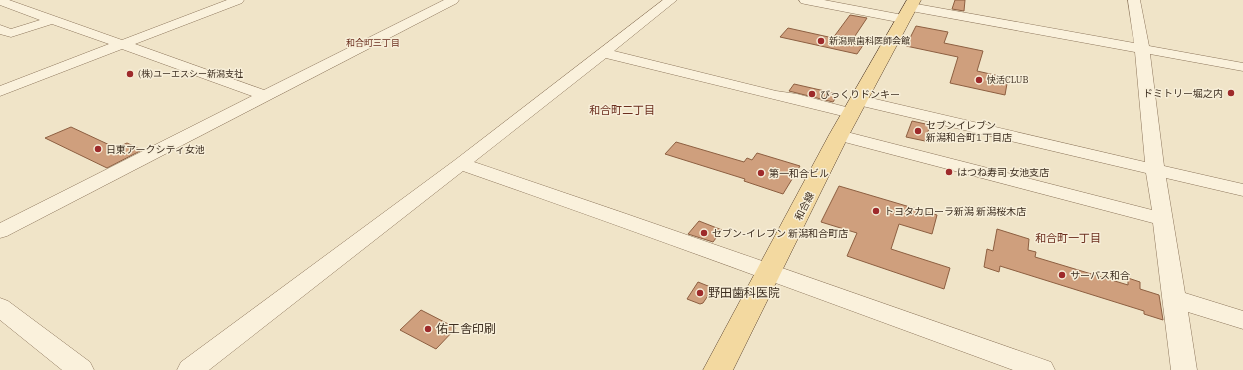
<svg xmlns="http://www.w3.org/2000/svg" width="1243" height="370" font-family="'IBM Plex Serif','Noto Sans JP',serif">
  <rect width="100%" height="100%" fill="#f0e4c8"/>
  <!-- building -->
  <g fill="#cf9f7d" stroke="#8d5f41">
    <path d="M955,0H965L964,11L952,9Z"/>
    <path d="M850,15L867,18L851,42L864,44L857,54L780,37L788,28L833,38Z"/>
    <path d="M916,26L948,32L944,43L983,51L977,71L1008,78L1005,95L950,83L958,57L906,46Z"/>
    <path d="M794,84L838,94L833,102L789,91Z"/>
    <path d="M912,121L930,125L925,141L906,137Z"/>
    <path d="M71,127L116,148L127,143L142,150L107,168L45,138Z"/>
    <path d="M676,142L744,162L747,158L752,160L757,153L800,166L783,194L744,181L745,179L665,154Z"/>
    <path d="M839,186L937,215L932,234L899,224L891,249L950,268L944,289L847,256L857,233L821,222Z"/>
    <path d="M699,221L722,230L713,242L688,234Z"/>
    <path d="M997,229L1029,239L1028,250L1036,252L1035,257L1128,285V278L1140,282V289L1159,295L1163,320L1144,314V311L1000,266L999,272L984,267L987,249L993,251Z"/>
    <path d="M698,282L713,288L703,303L700,304L687,299Z"/>
    <path d="M421,310L456,328L436,349L400,330Z"/>
  </g>
  <g fill="none" stroke-linecap="round" stroke-linejoin="round">
    <defs>
      <g id="minor">
        <path d="M0,0H9L122,40L227,0H244L242,3L135,44L264,90L444,0H459L457,3L7,236L0,238V223L252,96L122,49L0,96V86L109,44L52,24L11,37L0,34V25L11,29L40,20L0,5Z"/>
        <path d="M663,0H677L614,51L776,91L797,94L857,110L859,113L857,116L851,118L606,58L474,162C667,227 859,295 1051,362L1055,370H1013C830,303 647,235 463,171L209,370H177L181,362L455,160Z"/>
        <path d="M799,0H824L903,15L908,16L909,19L908,22L903,23L805,4L801,3Z"/>
        <path d="M1128,0H1140L1149,46L1243,63V71L1150,54L1164,166L1243,184V196L1166,178L1185,293L1243,311V329L1188,312L1197,370H1171L1153,223L833,139L830,135L833,131L839,130L1152,210L1146,173L858,105L852,103L850,100L852,97L858,95L1145,162L1135,52L911,11L907,10L905,7L907,4L911,3L1134,43Z"/>
        <path d="M0,298L8,301L90,362L94,370H62L0,320Z"/>
      </g>
      <path id="major" d="M907,0H921L849,135L733,370H703L829,135Z"/>
    </defs>
    <!-- minor casing -->
    <use href="#minor" stroke="#8d765c" stroke-width="1"/>
    <!-- major casing -->
    <use href="#major" stroke="#5b4430" stroke-width="1"/>
    <!-- minor -->
    <use href="#minor" fill="#faf1dc" fill-rule="evenodd"/>
    <!-- major -->
    <use href="#major" fill="#f3d9a0" fill-rule="evenodd"/>
  </g>
  <!-- markers -->
  <g fill="#9e2a2b" stroke="#f7eed8" stroke-width="1.5">
    <circle cx="821" cy="41" r="4"/>
    <circle cx="130" cy="74" r="4"/>
    <circle cx="979" cy="80" r="4"/>
    <circle cx="1231" cy="93" r="4"/>
    <circle cx="812" cy="94" r="4"/>
    <circle cx="918" cy="131" r="4"/>
    <circle cx="98" cy="149" r="4"/>
    <circle cx="949" cy="172" r="4"/>
    <circle cx="761" cy="173" r="4"/>
    <circle cx="876" cy="211" r="4"/>
    <circle cx="704" cy="233" r="4"/>
    <circle cx="1062" cy="275" r="4"/>
    <circle cx="700" cy="293" r="4"/>
    <circle cx="428" cy="329" r="4"/>
  </g>
  <g text-anchor="middle" stroke-width="3" stroke-linejoin="round" paint-order="stroke">
    <!-- far-poi labels -->
    <g font-size="9" fill="#3d2e20" stroke="#f7eed8" text-anchor="start">
      <text x="829" y="44">新潟県歯科医師会館</text>
      <text x="138" y="77">(株)ユーエスシー新潟支社</text>
      <text x="987" y="83">快活CLUB</text>
    </g>
    <!-- far-neighbourhood labels -->
    <g font-size="9" fill="#6b2e1e" stroke="#f7eed8">
      <text x="373" y="46">和合町三丁目</text>
    </g>
    <!-- poi labels -->
    <g font-size="10" fill="#3d2e20" stroke="#f7eed8" text-anchor="start">
      <text x="1223" y="97" text-anchor="end">ドミトリー堀之内</text>
      <text x="820" y="98">びっくりドンキー</text>
      <text x="926" y="129">セブンイレブン<tspan x="926" dy="12">新潟和合町1丁目店</tspan></text>
      <text x="106" y="153">日東アークシティ女池</text>
      <text x="957" y="176">はつね寿司 女池支店</text>
      <text x="769" y="177">第一和合ビル</text>
      <text x="884" y="215">トヨタカローラ新潟 新潟桜木店</text>
      <text x="712" y="237">セブン-イレブン 新潟和合町店</text>
      <text x="1070" y="279">サーパス和合</text>
    </g>
    <!-- street labels -->
    <g font-size="10" fill="#3d2e20" stroke="#f7eed8">
      <text transform="translate(804 206) rotate(-63)" y="4">和合線</text>
    </g>
    <!-- neighbourhood labels -->
    <g font-size="11" fill="#6b2e1e" stroke="#f7eed8">
      <text x="622" y="114">和合町二丁目</text>
      <text x="1068" y="242">和合町一丁目</text>
    </g>
    <!-- near-poi labels -->
    <g font-size="12" fill="#3d2e20" stroke="#f7eed8" text-anchor="start">
      <text x="708" y="297">野田歯科医院</text>
      <text x="436" y="333">佑工舎印刷</text>
    </g>
  </g>
</svg>
